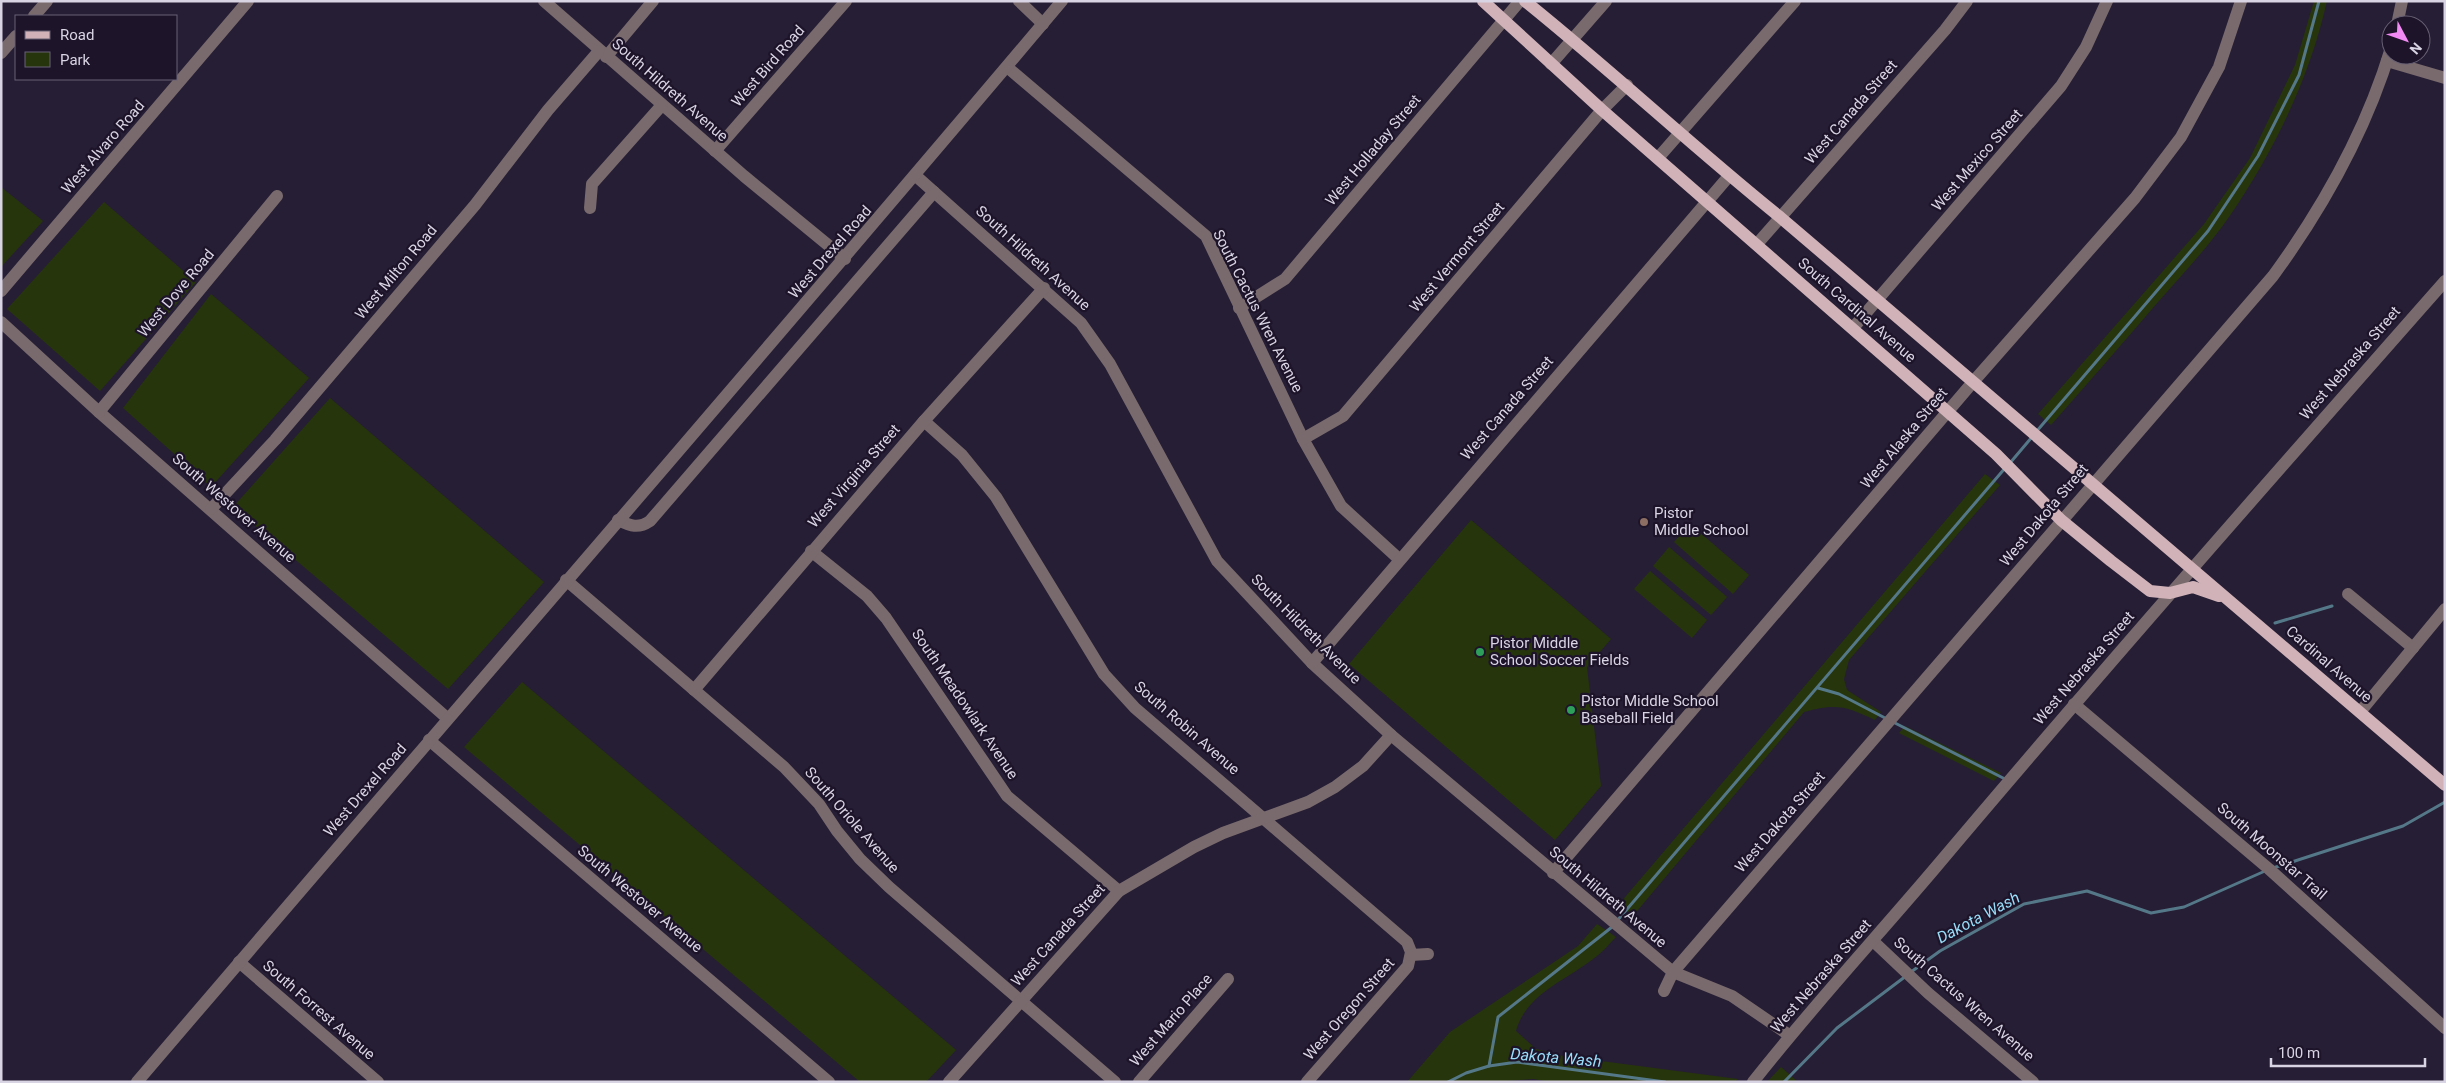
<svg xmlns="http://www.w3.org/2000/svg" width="2446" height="1083" font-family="Roboto,sans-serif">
  <rect width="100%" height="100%" fill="#261e34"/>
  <!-- green -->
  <g fill="#26350c">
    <path d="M2314,1H2327C2309,80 2274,151 2229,217C2208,247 2182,275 2158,302C2123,343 2087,384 2051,425L2038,414L2204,224L2250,158L2295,65Z"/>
    <path d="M1,187L43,221L1,267Z"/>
    <path d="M104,202L196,282L100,391L7,309Z"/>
    <path d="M211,294L309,378L211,487L123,408Z"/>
    <path d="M330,398L544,582L448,689L233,507Z"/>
    <path d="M1985,474L2000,485L1849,660L1844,679L1847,690L1881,712L1875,720C1846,706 1836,703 1804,712L1632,917L1620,903Z"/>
    <path d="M1471,520L1611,639L1587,667L1601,786L1555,840L1349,664Z"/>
    <path d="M1690,524L1749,575L1733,594L1674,542Z"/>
    <path d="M1669,547L1727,597L1711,615L1653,566Z"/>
    <path d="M1650,571L1707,620L1692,638L1634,589Z"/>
    <path d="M522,682L956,1050L926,1082H860L464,747Z"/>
    <path d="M1905,726L2001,773L1994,781L1899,733Z"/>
    <path d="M1597,924L1616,937C1609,944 1602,953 1593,959C1565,981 1526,994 1516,1031L1536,1049L1563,1056L1738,1079L1735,1082H1551L1533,1079L1494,1082H1407L1450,1032L1578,946Z"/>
    <path d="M1781,1067L1798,1082H1767Z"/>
  </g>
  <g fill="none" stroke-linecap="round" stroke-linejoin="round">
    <!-- stream -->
    <g stroke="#557889" stroke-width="3">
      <path d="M2036,432L2208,231L2258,156L2299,75L2319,1"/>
      <path d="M2010,463L2032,437"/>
      <path d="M2275,623L2332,606"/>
      <path d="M1818,688L1839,694L1887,719"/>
      <path d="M1893,722L2005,779"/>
      <path d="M2273,868L2403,826L2445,802"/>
      <path d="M1616,922L2006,467"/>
      <path d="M1911,972L1940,951L2024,904L2087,891L2151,913L2184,907L2265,871"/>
      <path d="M1489,1066L1498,1017L1612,927"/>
      <path d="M1448,1082L1466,1073L1489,1066L1517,1062L1665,1082"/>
      <path d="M1784,1082L1837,1028L1906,976"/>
    </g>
    <!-- minor -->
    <g stroke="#796a6d" stroke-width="12">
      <path d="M544,1L744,176L845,259"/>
      <path d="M1019,1L1043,24"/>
      <path d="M34,16L47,1"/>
      <path d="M2397,25L2402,1"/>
      <path d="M1,53L16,36"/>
      <path d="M606,57L653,1"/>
      <path d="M2387,61L2445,78"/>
      <path d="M1551,64L1606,1"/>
      <path d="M1007,67L1206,236L1303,439L1341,506L1399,559"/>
      <path d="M715,151L846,1"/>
      <path d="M1658,158L1795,1"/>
      <path d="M916,176L1081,323L1110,364L1217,561L1312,663L1391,735L1673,972L1732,996L1789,1035"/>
      <path d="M590,208L592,184L662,105"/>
      <path d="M1757,244L1945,30L1967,1"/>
      <path d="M1,291L248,1"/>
      <path d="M1239,308L1285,279L1520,1"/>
      <path d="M1,322L99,412L447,718"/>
      <path d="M1853,328L2061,86L2086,47L2107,1"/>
      <path d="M99,412L277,196"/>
      <path d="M924,421L962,455L996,497L1104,674L1135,708L1407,942L1411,952L1408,966L1307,1082"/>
      <path d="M1303,439L1343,416L1602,110L1627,85"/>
      <path d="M211,509L275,440L475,205L548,110L599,51"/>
      <path d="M618,520C631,526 638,529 650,521L934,192"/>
      <path d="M811,551L867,596L886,618L1007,796L1119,891"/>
      <path d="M566,580L784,767L819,804L837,831L860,859L889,887L1115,1082"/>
      <path d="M2348,594L2413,648"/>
      <path d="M1312,663L1729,176"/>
      <path d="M694,690L924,421L1044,288"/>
      <path d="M2074,704L2269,869L2445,1028"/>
      <path d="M2360,712L2445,609"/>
      <path d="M429,740L829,1082"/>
      <path d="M1553,873L1973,382L2135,198L2181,137L2219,67L2241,1"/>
      <path d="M1873,941L1928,993L2033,1082"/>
      <path d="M1411,955L1428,954"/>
      <path d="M239,962L378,1082"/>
      <path d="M1664,991L1673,972L2273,276C2324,206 2366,131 2391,48"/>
      <path d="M137,1082C445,721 756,364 1062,1"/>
      <path d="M949,1082L1119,891L1194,847L1223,833L1308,802L1335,787L1363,766L1391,735"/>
      <path d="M1139,1082L1228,979"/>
      <path d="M1753,1082C1811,1008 1875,939 1936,867C2103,669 2274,475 2445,281"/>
    </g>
    <!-- major -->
    <g stroke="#d0b2b8" stroke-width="12">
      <path d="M1483,1L1602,110L1996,454L2061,520L2111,561L2150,591L2170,593L2193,587L2219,596"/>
      <path d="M1525,1C1612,71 1693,147 1780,217L2445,785"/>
    </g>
  </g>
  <!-- markers -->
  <circle fill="#8d6e63" stroke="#1d142a" stroke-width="2" cx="1644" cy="522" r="5"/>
  <g fill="#2e9e5b" stroke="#1d142a" stroke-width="2">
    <circle cx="1480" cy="652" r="5"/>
    <circle cx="1571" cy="710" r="5"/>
  </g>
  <g text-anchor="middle" stroke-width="4.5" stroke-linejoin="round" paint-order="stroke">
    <!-- street labels -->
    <g font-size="15" fill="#d9d4e3" stroke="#1d142a">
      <text transform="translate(768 66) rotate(-49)" y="5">West Bird Road</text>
      <text transform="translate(670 90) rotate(41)" y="5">South Hildreth Avenue</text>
      <text transform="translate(1851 112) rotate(-49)" y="5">West Canada Street</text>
      <text transform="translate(103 147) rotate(-49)" y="5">West Alvaro Road</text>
      <text transform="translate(1373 150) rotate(-50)" y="5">West Holladay Street</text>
      <text transform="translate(1977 160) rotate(-49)" y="5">West Mexico Street</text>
      <text transform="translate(830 252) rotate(-49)" y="5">West Drexel Road</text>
      <text transform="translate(1457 257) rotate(-50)" y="5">West Vermont Street</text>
      <text transform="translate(1033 258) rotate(42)" y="5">South Hildreth Avenue</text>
      <text transform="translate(396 272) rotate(-50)" y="5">West Milton Road</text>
      <text transform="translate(176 293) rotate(-50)" y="5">West Dove Road</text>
      <text transform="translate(1857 310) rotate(41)" y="5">South Cardinal Avenue</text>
      <text transform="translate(1258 311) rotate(63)" y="5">South Cactus Wren Avenue</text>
      <text transform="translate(2350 363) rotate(-49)" y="5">West Nebraska Street</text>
      <text transform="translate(1507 408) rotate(-49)" y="5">West Canada Street</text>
      <text transform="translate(1904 438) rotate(-50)" y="5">West Alaska Street</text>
      <text transform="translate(854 476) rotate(-49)" y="5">West Virginia Street</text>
      <text transform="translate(234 508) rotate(41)" y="5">South Westover Avenue</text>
      <text transform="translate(2044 515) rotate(-50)" y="5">West Dakota Street</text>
      <text transform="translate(1306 629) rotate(45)" y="5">South Hildreth Avenue</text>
      <text transform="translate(2329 664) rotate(41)" y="5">Cardinal Avenue</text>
      <text transform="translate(2084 668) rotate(-49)" y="5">West Nebraska Street</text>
      <text transform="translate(965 704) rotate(56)" y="5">South Meadowlark Avenue</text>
      <text transform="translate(1187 728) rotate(41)" y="5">South Robin Avenue</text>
      <text transform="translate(365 790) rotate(-49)" y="5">West Drexel Road</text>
      <text transform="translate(852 820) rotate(49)" y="5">South Oriole Avenue</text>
      <text transform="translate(1780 822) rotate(-49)" y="5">West Dakota Street</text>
      <text transform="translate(2272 851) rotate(41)" y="5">South Moonstar Trail</text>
      <text transform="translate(1608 897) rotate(40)" y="5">South Hildreth Avenue</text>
      <text transform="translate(640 899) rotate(40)" y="5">South Westover Avenue</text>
      <text transform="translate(1058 935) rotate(-48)" y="5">West Canada Street</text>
      <text transform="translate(1821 976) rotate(-49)" y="5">West Nebraska Street</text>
      <text transform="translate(1964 999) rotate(41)" y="5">South Cactus Wren Avenue</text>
      <text transform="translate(1349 1009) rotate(-49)" y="5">West Oregon Street</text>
      <text transform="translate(319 1010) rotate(41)" y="5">South Forrest Avenue</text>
      <text transform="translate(1171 1020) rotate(-49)" y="5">West Mario Place</text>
    </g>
    <!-- poi labels -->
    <g font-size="15" fill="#d9d4e3" stroke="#1d142a" text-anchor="start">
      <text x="1654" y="518">Pistor<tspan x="1654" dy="17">Middle School</tspan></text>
      <text x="1490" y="648">Pistor Middle<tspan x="1490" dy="17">School Soccer Fields</tspan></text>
      <text x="1581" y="706">Pistor Middle School<tspan x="1581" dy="17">Baseball Field</tspan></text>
    </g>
    <!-- water labels -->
    <g font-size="16" font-style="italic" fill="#98ddf9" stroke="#1d142a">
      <text transform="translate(1978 917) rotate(-28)" y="6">Dakota Wash</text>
      <text transform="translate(1556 1057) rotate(5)" y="6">Dakota Wash</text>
    </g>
  </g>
  <!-- border -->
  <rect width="2446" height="1083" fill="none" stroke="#d9d4e3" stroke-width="5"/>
  <!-- legend -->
  <rect x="15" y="15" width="162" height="65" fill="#1d142a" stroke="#686174"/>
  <rect x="25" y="31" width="25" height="8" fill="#d0b2b8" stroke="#686174"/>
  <text x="60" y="40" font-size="15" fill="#d9d4e3">Road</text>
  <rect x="25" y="52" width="25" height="15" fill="#26350c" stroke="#686174"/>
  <text x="60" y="65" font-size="15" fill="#d9d4e3">Park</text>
  <!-- north arrow -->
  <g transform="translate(2406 40) rotate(131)"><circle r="24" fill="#1d142a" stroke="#686174"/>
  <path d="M0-4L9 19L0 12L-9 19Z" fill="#f28af3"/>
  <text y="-8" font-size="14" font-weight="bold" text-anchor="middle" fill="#d9d4e3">N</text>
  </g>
  <!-- scale -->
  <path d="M2271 1058v8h154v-8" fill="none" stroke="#d9d4e3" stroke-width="2.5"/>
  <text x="2278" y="1058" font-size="15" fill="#d9d4e3" stroke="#1d142a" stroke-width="4" paint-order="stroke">100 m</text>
</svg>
